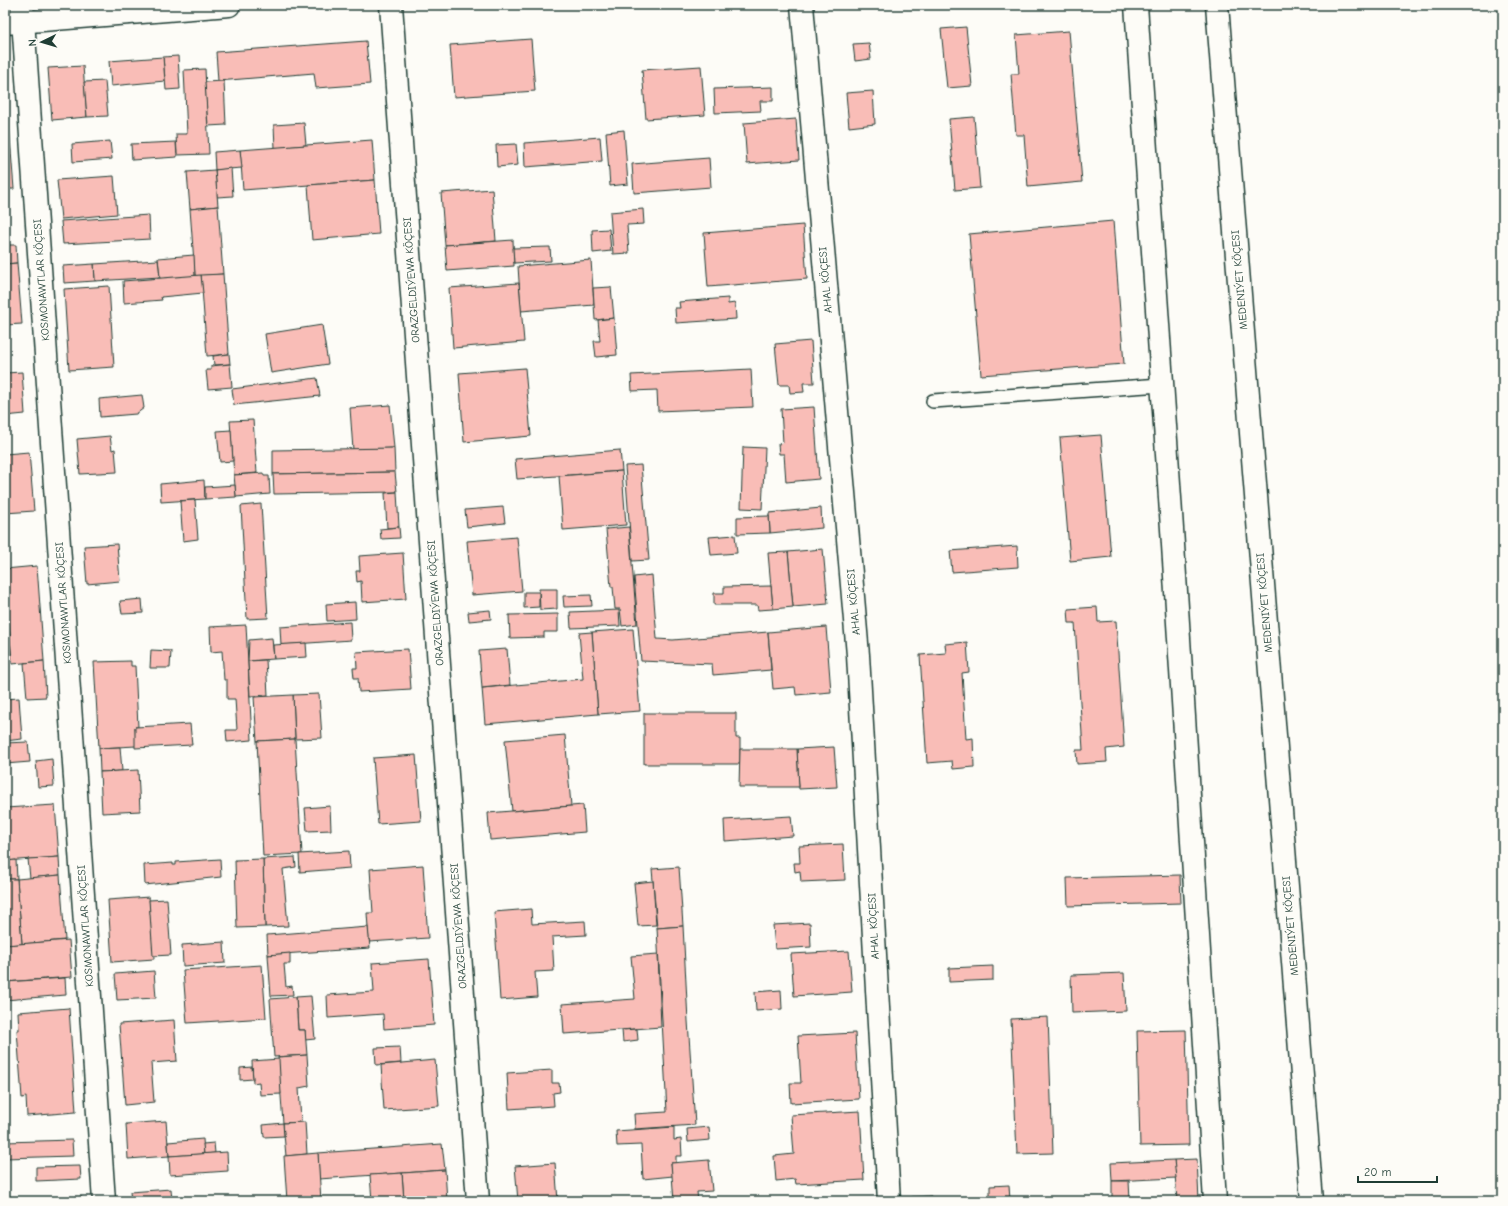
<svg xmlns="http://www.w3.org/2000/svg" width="1508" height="1206" font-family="'Comic Neue',sans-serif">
  <rect width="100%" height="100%" fill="#fdfcf7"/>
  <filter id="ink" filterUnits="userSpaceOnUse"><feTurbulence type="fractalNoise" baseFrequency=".025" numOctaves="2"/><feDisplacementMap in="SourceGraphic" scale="8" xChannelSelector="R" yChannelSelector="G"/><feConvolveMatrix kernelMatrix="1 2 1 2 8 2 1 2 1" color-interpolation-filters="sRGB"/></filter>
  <g filter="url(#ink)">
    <!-- building -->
    <g fill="#f9bdb7" stroke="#1f3d34">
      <path d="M966,27L972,86L947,88L941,29Z"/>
      <path d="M1069,31L1082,182L1028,187L1024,135H1016L1011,74H1019L1016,35Z"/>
      <path d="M531,39L535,91L454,97L450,45Z"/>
      <path d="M366,41L370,84L316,88L314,73L218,81L216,52Z"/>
      <path d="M869,43L871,59L855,61L853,44Z"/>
      <path d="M178,56L180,89L166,90L163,57Z"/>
      <path d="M163,57L165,81L111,86L109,61Z"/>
      <path d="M83,66L87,117L52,120L48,68Z"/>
      <path d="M701,66L705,115L646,119L642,70Z"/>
      <path d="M205,69L209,154L177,155L176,134H187L184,70Z"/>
      <path d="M5,70L9,123H5Z"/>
      <path d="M105,81L108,116L87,117L84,82Z"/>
      <path d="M224,81L226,125L208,126L205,82Z"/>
      <path d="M773,87V101H760L761,111L715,113L714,89Z"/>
      <path d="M873,91L875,124L849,127L846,93Z"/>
      <path d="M974,117L980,188L955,190L949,119Z"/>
      <path d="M796,119L799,160L747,164L744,123Z"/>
      <path d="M5,123H9L11,151H5Z"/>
      <path d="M304,123L306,145L275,148L274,125Z"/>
      <path d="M624,130L628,184L610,186L606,132Z"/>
      <path d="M600,137L602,161L525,167L524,143Z"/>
      <path d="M372,140L375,180L243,190L240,150Z"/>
      <path d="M110,141L112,159L73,162L72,144Z"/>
      <path d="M176,142L177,157L132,160L131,144Z"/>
      <path d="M516,144L518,165L497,167L496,145Z"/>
      <path d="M240,150L242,168L215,170L214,152Z"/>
      <path d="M5,151H11L14,189H5Z"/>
      <path d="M709,158L711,187L634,193L632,164Z"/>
      <path d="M231,168L233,196L217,197L215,170Z"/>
      <path d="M215,170L218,206L190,209L187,172Z"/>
      <path d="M114,176L117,214L61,219L57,180Z"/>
      <path d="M375,180L379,234L312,240L308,185Z"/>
      <path d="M492,189L496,241L445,245L441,193Z"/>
      <path d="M218,206L223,274L195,276L190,209Z"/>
      <path d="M643,209L644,224L627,225L629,253L613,254L610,212Z"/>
      <path d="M149,215L150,239L63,244L61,221Z"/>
      <path d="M1113,221L1124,364L981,375L969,234Z"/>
      <path d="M803,225L807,279L708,287L704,233Z"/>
      <path d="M609,229L611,251L593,253L592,230Z"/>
      <path d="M513,240L514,266L447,271L445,245Z"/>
      <path d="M5,245H16L17,263L5,264Z"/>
      <path d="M550,247L551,261L514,263L513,248Z"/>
      <path d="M194,255L195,276L160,279L158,258Z"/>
      <path d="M158,260L160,277L95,281L94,264Z"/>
      <path d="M591,260L594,305L521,311L518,266Z"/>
      <path d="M17,263L22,324L5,325V264Z"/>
      <path d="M94,264L95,281L64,283L63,266Z"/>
      <path d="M223,274L229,354L207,356L201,275Z"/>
      <path d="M201,275L203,293L161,297L162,300L124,303L123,281Z"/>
      <path d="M519,283L524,342L453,348L449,288Z"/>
      <path d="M109,286L114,367L69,370L64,289Z"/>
      <path d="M611,287L614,318L595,320L593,288Z"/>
      <path d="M728,298V304L735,303L736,319L676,323L675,308H680L679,302Z"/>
      <path d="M614,318L617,355L596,357L594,341H600L598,320Z"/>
      <path d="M322,325L328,364L271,373L265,334Z"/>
      <path d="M811,341L814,383H803L804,392L790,393L789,385H779L775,344Z"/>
      <path d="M229,354L230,364L214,365L213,356Z"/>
      <path d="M230,364L232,387L208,389L206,370H211V366Z"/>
      <path d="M525,368L531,436L464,442L459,373Z"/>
      <path d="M751,369L753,407L658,411L657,390L632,391L631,375Z"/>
      <path d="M22,372L25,414L5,416V373Z"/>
      <path d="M317,378L320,396L234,405L232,389Z"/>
      <path d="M142,395L144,408L136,414L100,417L99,399Z"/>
      <path d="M390,405L394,448L353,450L350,408Z"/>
      <path d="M814,407L819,479L786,482L784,454H779L778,444L783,443L781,409Z"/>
      <path d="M253,420L257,473L234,475L230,421Z"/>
      <path d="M231,430L233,461L220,462L217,431Z"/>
      <path d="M1101,435L1111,557L1070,561L1060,438Z"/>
      <path d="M110,436L112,450L115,449L117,472L80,474L77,439Z"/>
      <path d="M743,447L765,448L762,509L741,508Z"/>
      <path d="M394,448L395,472L273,474V450Z"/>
      <path d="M620,450L622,471L517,479L515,459Z"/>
      <path d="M29,452L34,511L5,513V454Z"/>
      <path d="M641,465L649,560L632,561L625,466Z"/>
      <path d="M622,471L626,525L563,530L559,476Z"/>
      <path d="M395,472L397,492L274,494L273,474Z"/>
      <path d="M263,473L264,476H269L270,494L236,497L234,475Z"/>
      <path d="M204,480L205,499L161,502L160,484Z"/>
      <path d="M235,485L236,497L205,499V487Z"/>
      <path d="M397,492L399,527L387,528L385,493Z"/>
      <path d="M195,500L198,539L183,541L180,501Z"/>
      <path d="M261,504L268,618L247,619L241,506Z"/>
      <path d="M503,507L505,523L467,527L465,510Z"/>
      <path d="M821,508L822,528L770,533L769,513Z"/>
      <path d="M769,516L770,533L737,534V517Z"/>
      <path d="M399,527L400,538L381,539L380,529Z"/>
      <path d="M629,527L637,624L622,626L620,609H615L613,587H611L606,529Z"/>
      <path d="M735,535L737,553L711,555L709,537Z"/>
      <path d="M517,537L522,591L472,595L467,541Z"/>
      <path d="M117,544L120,581L87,584L84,546Z"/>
      <path d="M1017,546L1018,567L952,572L950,551Z"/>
      <path d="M823,549L828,604L793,607L788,552Z"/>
      <path d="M788,552L793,607L773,609L768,553Z"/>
      <path d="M403,553L406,599L362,602L361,581L357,582L356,571H360L359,556Z"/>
      <path d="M37,566L44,661L12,664L5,569Z"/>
      <path d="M652,575L657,639L673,640L768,632L771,670L713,675L712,664L641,661L634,577Z"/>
      <path d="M771,586L773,609L758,610L757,605H714V593H724V587Z"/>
      <path d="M5,587L11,654H5Z"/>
      <path d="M539,589H557V609L540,610Z"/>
      <path d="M524,592H539V607L524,608Z"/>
      <path d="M591,595L592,606L564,607L563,596Z"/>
      <path d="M142,599L143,613L122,614L120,601Z"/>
      <path d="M355,602L356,619L327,621L326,604Z"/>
      <path d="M1097,607L1098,622L1116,621L1124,747L1106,749L1107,762L1077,764L1076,750H1083L1075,623H1069L1068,609Z"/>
      <path d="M490,610L491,619L469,621L468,612Z"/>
      <path d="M619,610L620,626L571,628L570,612Z"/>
      <path d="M558,614V632H544V637L510,638L509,615Z"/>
      <path d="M350,622L351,640L281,645L280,627Z"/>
      <path d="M246,625L252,740L227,742L226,730H237L235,699H227V680H224L222,651L211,652L210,627Z"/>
      <path d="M826,627L831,692L796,695L795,687L773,689L768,632Z"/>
      <path d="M633,629L640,711L598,714L592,632Z"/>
      <path d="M592,632L598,714L485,724L482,688L583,679L579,633Z"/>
      <path d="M272,638L274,659L248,661L249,640Z"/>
      <path d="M967,642L969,672L962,673L966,739L973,738L974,767L953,769L952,761L927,763L920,655L946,653L945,644Z"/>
      <path d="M306,643L307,657L274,659L273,645Z"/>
      <path d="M408,649L411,689L359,692L358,678H354L353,668H357L356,652Z"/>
      <path d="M507,649L510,685L482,688L479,651Z"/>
      <path d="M151,650L171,651L170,668H150Z"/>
      <path d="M266,660L268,695L250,696L248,661Z"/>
      <path d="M44,661L46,697L27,698L24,663Z"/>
      <path d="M131,661V666H135L138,727H135L136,746L99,748L94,662Z"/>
      <path d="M319,694L322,738L295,739L293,695Z"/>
      <path d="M293,695L295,739L257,741L254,697Z"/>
      <path d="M19,698L22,739L5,741V699Z"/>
      <path d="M644,713H736V738H740V764H644Z"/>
      <path d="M190,724L192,745L135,748V727Z"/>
      <path d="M565,735L571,806L512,811L505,740Z"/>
      <path d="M295,739L302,854L263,856L257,741Z"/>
      <path d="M28,742L30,762L5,764V743Z"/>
      <path d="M120,747L122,771L100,772L99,748Z"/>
      <path d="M834,747L837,787L799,789L797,749Z"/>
      <path d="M740,749H797L799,787H739Z"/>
      <path d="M416,755L421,821L378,824L373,758Z"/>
      <path d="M52,759L54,786L38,787L36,761Z"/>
      <path d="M138,770L140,811L102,813L100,772Z"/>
      <path d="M55,805L59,857L5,861V808Z"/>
      <path d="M583,805L585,832L490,840L488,813Z"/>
      <path d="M330,806L331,830L307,831L305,808Z"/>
      <path d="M791,816L793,836L725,841L724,820Z"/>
      <path d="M843,844L845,880L801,882L800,871L795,872L794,863H800L799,846Z"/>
      <path d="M349,851L350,868L300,872L299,854Z"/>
      <path d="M59,857L60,875L30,878L28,859Z"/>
      <path d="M295,857L296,867L283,869L288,926L265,927L263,859Z"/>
      <path d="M220,859L221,877L145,885L144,865L173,863V865H176V862Z"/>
      <path d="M263,859L265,927L237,928L235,860Z"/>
      <path d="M16,860L17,879H5V861Z"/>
      <path d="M423,865L428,938L369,942L367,913H373L370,869Z"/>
      <path d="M679,867L683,926L657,928L652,869Z"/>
      <path d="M60,875L65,940L22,944L17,879Z"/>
      <path d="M1180,875L1181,903L1068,906L1067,878Z"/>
      <path d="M5,879H17L22,944L5,945Z"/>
      <path d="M653,881L656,925L638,926L634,883Z"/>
      <path d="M149,897L154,959L112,962L108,900Z"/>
      <path d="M167,899L171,955L153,956L149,900Z"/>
      <path d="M531,909L532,924L585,921L586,935L552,937L554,971L535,972L537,997L500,1000L494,912Z"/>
      <path d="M810,923L811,947L775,949L773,925Z"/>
      <path d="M683,926L688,1021L695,1125L635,1129L634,1114L667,1112L657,928Z"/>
      <path d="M368,927L370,948L268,955L267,935Z"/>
      <path d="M69,940L72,977L5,982V945Z"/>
      <path d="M224,942L225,963L183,966L182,945Z"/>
      <path d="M849,951L852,992L794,996L791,954Z"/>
      <path d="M290,953V964H284L286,987L292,986L293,995L271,996L268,955Z"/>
      <path d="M658,954L661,1027L564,1034L562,1004L635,999L631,956Z"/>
      <path d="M429,959L434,1025L384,1029L383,1014L328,1018L327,995L374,992L372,963Z"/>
      <path d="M262,965L266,1018L187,1023L183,970Z"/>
      <path d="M993,966V980L949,982V968Z"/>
      <path d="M154,971L156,998L117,1000L115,974Z"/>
      <path d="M1124,973L1126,1011L1072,1013L1071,975Z"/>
      <path d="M65,978L66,995L5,1000V982Z"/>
      <path d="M781,990L782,1009L756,1011L755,992Z"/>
      <path d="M311,996L315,1039L305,1040V1030H298L296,997Z"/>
      <path d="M296,997L298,1030H305L307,1055L274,1057L270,999Z"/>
      <path d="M69,1008L76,1112L27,1116L26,1097L22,1098L17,1030H19L18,1012Z"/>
      <path d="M1048,1017L1053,1153L1017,1154L1011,1019Z"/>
      <path d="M174,1020L177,1061L151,1063L154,1102L125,1105L119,1024Z"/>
      <path d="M637,1029L638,1040L623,1042L622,1030Z"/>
      <path d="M1186,1030L1189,1145L1140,1146L1137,1031Z"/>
      <path d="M855,1033L859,1099L791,1103L790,1083H801L798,1036Z"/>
      <path d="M400,1047L401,1063L376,1065L375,1048Z"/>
      <path d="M307,1055L309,1086L299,1088L301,1122L283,1123L278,1057Z"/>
      <path d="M279,1059L281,1094L260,1095L259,1082L253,1083L252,1061Z"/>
      <path d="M435,1060L439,1106L384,1110L381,1065Z"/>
      <path d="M252,1067L253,1079L240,1080V1068Z"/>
      <path d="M552,1070V1083H559L560,1092L553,1093L554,1106L509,1109L507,1073Z"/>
      <path d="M860,1111L864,1180L796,1184L795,1179L776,1181L774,1156L794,1154L791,1115Z"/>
      <path d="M166,1121L169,1156L128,1159L126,1124Z"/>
      <path d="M305,1122L307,1154L286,1156L283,1123Z"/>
      <path d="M283,1123L284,1136L264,1137L263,1125Z"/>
      <path d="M674,1127V1140L681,1139L682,1156H676V1163H671L673,1176L643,1179L641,1145L617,1146L616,1131Z"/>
      <path d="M709,1127L710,1140L688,1142L687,1129Z"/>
      <path d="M203,1139L204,1154L169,1156L168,1142Z"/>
      <path d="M72,1140L73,1156L5,1158V1142Z"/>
      <path d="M214,1143L215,1153L204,1154L203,1144Z"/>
      <path d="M442,1144L445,1170L319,1179L318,1153Z"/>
      <path d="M227,1152L228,1171L170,1175L169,1156Z"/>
      <path d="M318,1153L321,1201H287L284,1156Z"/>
      <path d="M1197,1159L1199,1201H1177L1174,1160Z"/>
      <path d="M709,1160L712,1191L697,1192L698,1201H674L671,1163Z"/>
      <path d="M1174,1160L1176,1178L1112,1181L1111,1163Z"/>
      <path d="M555,1163L558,1201H518L515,1166Z"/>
      <path d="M80,1166L81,1179L36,1181V1167Z"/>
      <path d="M445,1170L447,1201H404L402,1173Z"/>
      <path d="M402,1173L404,1201H372L370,1175Z"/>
      <path d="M1112,1181H1129L1130,1201H1112Z"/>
      <path d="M1009,1185L1010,1201H990V1186Z"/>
      <path d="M171,1189L172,1201H131L130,1192Z"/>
      <path d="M931,1196V1201H913L912,1197Z"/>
      <path d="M82,1197V1201H40V1200Z"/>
    </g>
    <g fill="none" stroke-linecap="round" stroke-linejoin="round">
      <defs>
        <path id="lane" d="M933,401L1161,385"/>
        <g id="street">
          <path d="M22,5L104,1201"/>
          <path d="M391,5L478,1201"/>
          <path d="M802,5L858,655L889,1201"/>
          <path d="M1136,5L1170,498L1215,1201"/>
          <path d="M1217,5L1312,1201"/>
        </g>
        <path id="secondary" d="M5,23L229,5"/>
      </defs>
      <!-- lane casing -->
      <use href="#lane" stroke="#1f3d34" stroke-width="16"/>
      <!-- street casing -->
      <use href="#street" stroke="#1f3d34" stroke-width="25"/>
      <!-- secondary casing -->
      <use href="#secondary" stroke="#1f3d34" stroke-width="25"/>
      <!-- lane -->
      <use href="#lane" stroke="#fdfcf7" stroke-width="13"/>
      <!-- street -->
      <use href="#street" stroke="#fdfcf7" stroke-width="22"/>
      <!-- secondary -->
      <use href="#secondary" stroke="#fdfcf7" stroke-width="22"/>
    </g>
  </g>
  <g text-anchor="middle" stroke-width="3.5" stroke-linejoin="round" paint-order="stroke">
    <!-- street labels -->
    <g font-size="11" fill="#1f3d34" stroke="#fdfcf7">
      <text transform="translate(41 280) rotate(-94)" y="4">KOSMONAWTLAR KÖÇESI</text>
      <text transform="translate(411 280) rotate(-94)" y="4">ORAZGELDIÝEWA KÖÇESI</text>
      <text transform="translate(825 280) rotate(-95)" y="4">AHAL KÖÇESI</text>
      <text transform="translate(1239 280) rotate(-95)" y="4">MEDENIÝET KÖÇESI</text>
      <text transform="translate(853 602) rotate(-95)" y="4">AHAL KÖÇESI</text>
      <text transform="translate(63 603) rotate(-94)" y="4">KOSMONAWTLAR KÖÇESI</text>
      <text transform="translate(435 603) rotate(-94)" y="4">ORAZGELDIÝEWA KÖÇESI</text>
      <text transform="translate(1264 603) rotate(-95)" y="4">MEDENIÝET KÖÇESI</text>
      <text transform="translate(85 926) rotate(-94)" y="4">KOSMONAWTLAR KÖÇESI</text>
      <text transform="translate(458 926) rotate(-94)" y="4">ORAZGELDIÝEWA KÖÇESI</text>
      <text transform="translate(873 926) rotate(-93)" y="4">AHAL KÖÇESI</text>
      <text transform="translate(1290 926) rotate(-95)" y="4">MEDENIÝET KÖÇESI</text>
    </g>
  </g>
  <!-- margin -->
  <rect width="1508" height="1206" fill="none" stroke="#fdfcf7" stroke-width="20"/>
  <rect x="10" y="10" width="1488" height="1186" fill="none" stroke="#1f3d34" stroke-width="1.5" filter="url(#ink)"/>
  <!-- north arrow -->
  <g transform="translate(42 42) rotate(265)" stroke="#fdfcf7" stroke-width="3" paint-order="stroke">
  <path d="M0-3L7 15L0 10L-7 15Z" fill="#1f3d34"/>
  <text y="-6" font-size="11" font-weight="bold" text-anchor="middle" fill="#1f3d34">N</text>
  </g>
  <!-- scale -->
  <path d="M1358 1176v6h79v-6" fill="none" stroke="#1f3d34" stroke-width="2"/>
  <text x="1364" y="1176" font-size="12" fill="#1f3d34" stroke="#fdfcf7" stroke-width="3" paint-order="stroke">20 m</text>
</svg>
